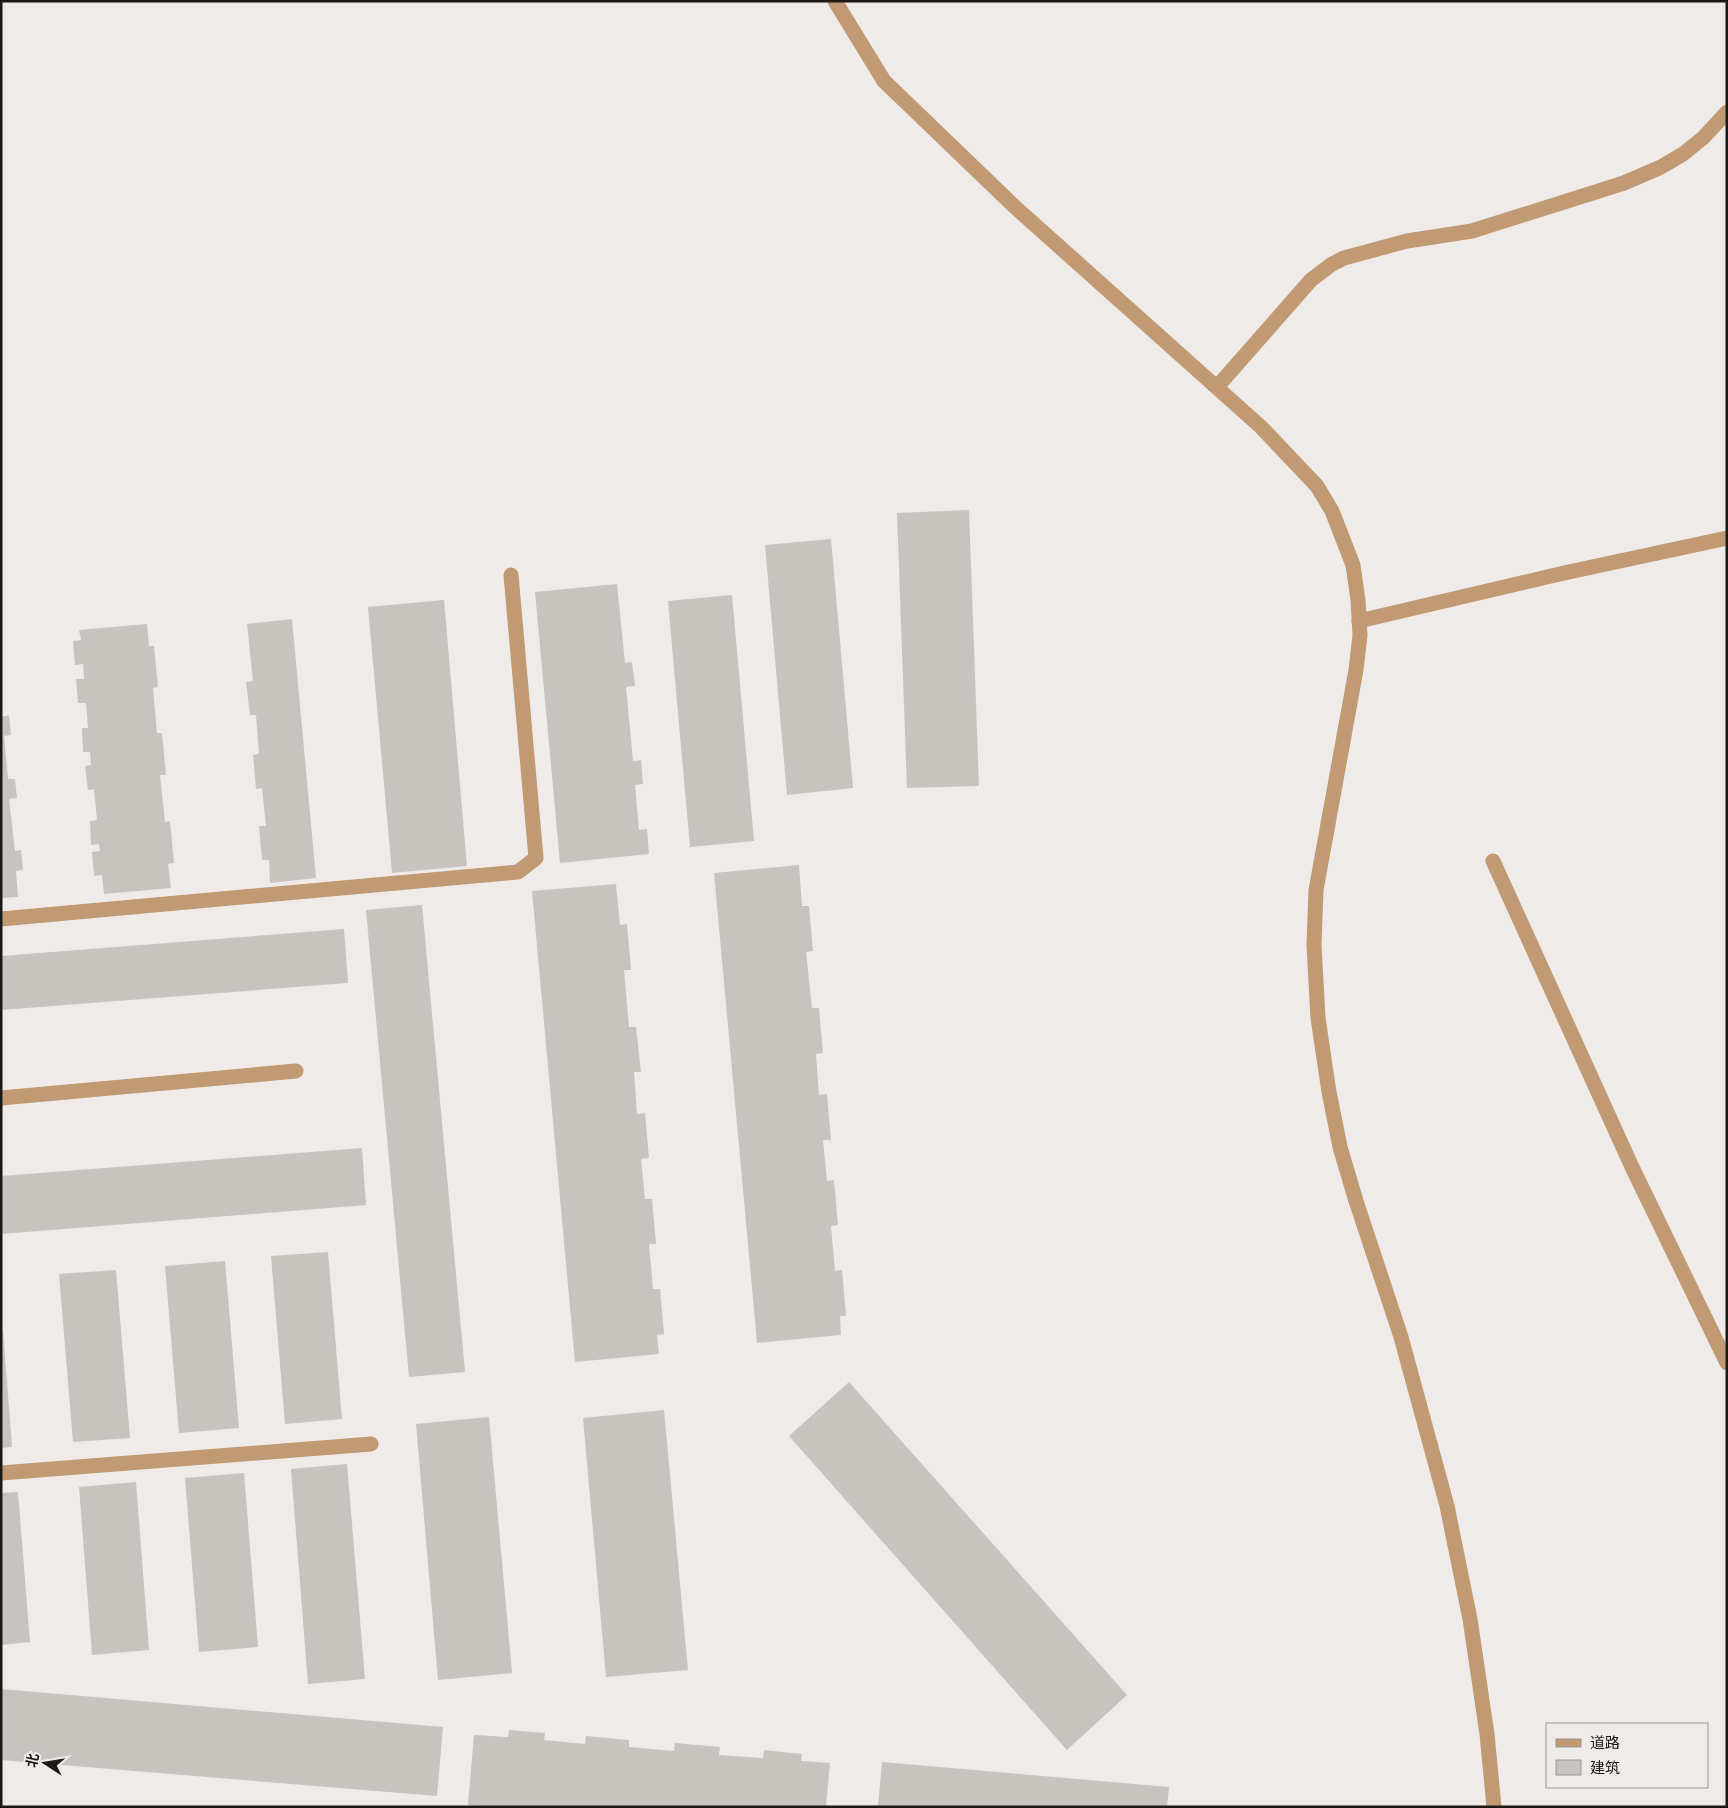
<svg xmlns="http://www.w3.org/2000/svg" width="1728" height="1808" font-family="Quicksand,'Noto Sans SC',sans-serif">
  <rect width="100%" height="100%" fill="#eeebe8"/>
  <!-- building -->
  <g fill="#c7c4c0">
    <path d="M969,510L979,786L907,788L897,513Z"/>
    <path d="M831,539L853,788L787,795L765,545Z"/>
    <path d="M617,584L625,663L632,662L635,686L626,687L633,761L641,760L643,784L635,785L639,830L647,829L649,854L560,863L535,592Z"/>
    <path d="M732,595L754,841L690,847L668,601Z"/>
    <path d="M444,600L467,866L392,873L368,607Z"/>
    <path d="M292,619L316,878L270,883L269,860H262L259,826H266L262,788L256,789L253,755L259,754L256,715H250L246,682L253,681L247,624Z"/>
    <path d="M147,624L149,646H154L158,687L153,688L157,733H162L166,775H160L165,822L170,821L174,863L168,864L171,888L104,894L102,875L94,876L92,852L100,851L99,844L91,845L90,821L97,820L94,789L88,790L85,766L91,765L90,752H83L82,728H88L86,703H78L76,679H84L83,664L75,665L73,641L81,640L79,630Z"/>
    <path d="M9,715L11,735L4,736L8,779H15L17,798L9,799L15,851L21,850L23,870L16,871L18,897L1,898V717Z"/>
    <path d="M799,865L802,906H809L813,951L806,952L812,1008H819L823,1053L816,1054L819,1095L827,1094L831,1140H823L827,1181L834,1180L838,1225L831,1226L835,1271L842,1270L846,1316H840L841,1335L757,1343L714,873Z"/>
    <path d="M616,884L620,925L627,924L631,970H624L629,1027H636L641,1072H634L637,1114L645,1113L649,1158L641,1159L645,1199H652L656,1244H649L653,1289H660L664,1334L657,1335L659,1354L575,1362L532,891Z"/>
    <path d="M422,905L465,1372L409,1377L366,910Z"/>
    <path d="M344,929L348,983L1,1010V956Z"/>
    <path d="M362,1148L366,1205L1,1234V1176Z"/>
    <path d="M328,1252L342,1419L285,1424L271,1256Z"/>
    <path d="M225,1261L239,1428L179,1433L165,1266Z"/>
    <path d="M116,1270L130,1438L73,1442L59,1274Z"/>
    <path d="M1,1331H3L12,1447L1,1448Z"/>
    <path d="M849,1382L1127,1695L1067,1750L789,1436Z"/>
    <path d="M664,1410L688,1670L606,1677L583,1418Z"/>
    <path d="M489,1417L512,1673L438,1680L416,1424Z"/>
    <path d="M347,1464L365,1679L308,1684L291,1469Z"/>
    <path d="M244,1473L258,1647L199,1652L185,1478Z"/>
    <path d="M136,1482L149,1650L92,1655L79,1487Z"/>
    <path d="M18,1492L30,1642L1,1645V1493Z"/>
    <path d="M1,1689L443,1727L437,1796L1,1760Z"/>
    <path d="M509,1730L545,1733L544,1740L585,1744L586,1736L629,1740V1747L674,1751L675,1743L720,1747L719,1755L763,1758L764,1750L802,1754L801,1761L830,1763L826,1807H486L468,1805L474,1735L508,1737Z"/>
    <path d="M882,1762L1169,1787L1167,1807H878Z"/>
  </g>
  <g fill="none" stroke-linecap="round" stroke-linejoin="round">
    <!-- lane -->
    <g stroke="#c19973" stroke-width="15">
      <path d="M1493,861L1632,1167L1727,1363"/>
      <path d="M1,919L518,872L536,858L511,575"/>
      <path d="M1,1098L296,1071"/>
      <path d="M1,1473L371,1444"/>
    </g>
    <!-- street -->
    <g stroke="#c19973" stroke-width="15">
      <path d="M835,1L884,81L1015,207L1261,427L1317,486L1332,511L1353,565L1358,600L1360,635L1356,670L1316,890L1314,945L1318,1018L1329,1092L1340,1147L1356,1201L1401,1337L1447,1506L1470,1619L1487,1734L1494,1807"/>
      <path d="M1217,387L1311,280L1332,264L1344,258L1407,241L1472,231L1624,183L1661,167L1683,154L1703,138L1727,112"/>
      <path d="M1359,621L1564,573L1727,538"/>
    </g>
  </g>
  <!-- border -->
  <rect width="1728" height="1808" fill="none" stroke="#1a1917" stroke-width="5"/>
  <!-- legend -->
  <rect x="1546" y="1723" width="162" height="65" fill="#eeebe8" stroke="#999794"/>
  <rect x="1556" y="1739" width="25" height="8" fill="#c19973" stroke="#999794"/>
  <text x="1590" y="1748" font-size="15" fill="#1a1917">道路</text>
  <rect x="1556" y="1760" width="25" height="15" fill="#c7c4c0" stroke="#999794"/>
  <text x="1590" y="1773" font-size="15" fill="#1a1917">建筑</text>
  <!-- north arrow -->
  <g transform="translate(45 1763) rotate(282)" stroke="#eeebe8" stroke-width="4" paint-order="stroke">
  <path d="M0-4L9 19L0 12L-9 19Z" fill="#1a1917"/>
  <text y="-8" font-size="14" font-weight="bold" text-anchor="middle" fill="#1a1917">北</text>
  </g>
</svg>
